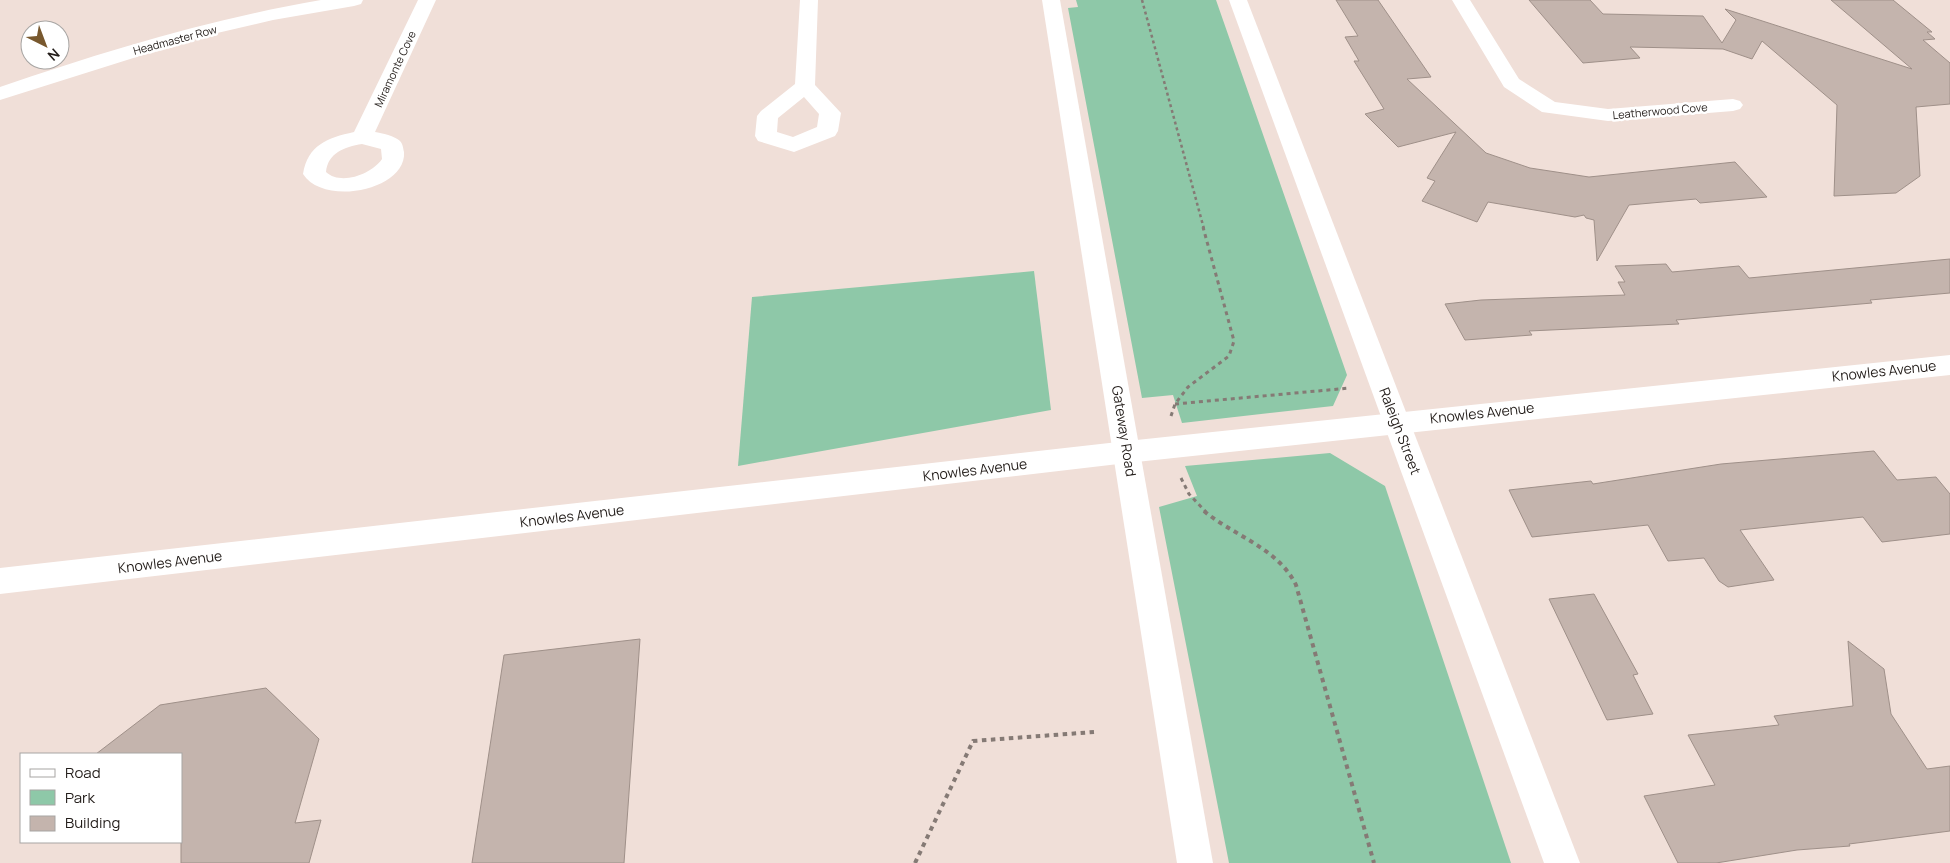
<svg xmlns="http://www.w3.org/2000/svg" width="1950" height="863" font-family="Manrope,sans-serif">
  <rect width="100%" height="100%" fill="#f0dfd8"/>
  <!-- green -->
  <g fill="#8ec8a8">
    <path d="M1076,0H1216L1347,375L1333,406L1182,423L1173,395L1142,398L1068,8L1078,7Z"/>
    <path d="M1034,271L1051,410L738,466L752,297Z"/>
    <path d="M1330,453L1385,486L1511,863H1229L1159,507L1197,496L1185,466Z"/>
  </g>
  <!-- building -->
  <g fill="#c4b4ad" stroke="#9f9089">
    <path d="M1336,0H1378L1431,77L1407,79L1486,153L1530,168L1589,177L1735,162L1767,197L1700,203L1696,199L1629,205L1597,261L1594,220L1586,218L1584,215L1575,217L1488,202L1477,222L1422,201L1435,181L1427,178L1456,132L1398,147L1365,114L1384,109L1354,61H1359L1345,37L1358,36Z"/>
    <path d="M1529,0H1590L1603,14L1703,16L1722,43L1736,20L1725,9L1912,69L1831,0H1893L1932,32H1927L1935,39L1923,40L1950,63V104L1916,107L1920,176L1896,193L1834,196L1837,105L1762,41L1752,59L1723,49L1630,47L1640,58L1583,63Z"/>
    <path d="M1950,259V293L1870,300L1872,303L1676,320L1679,324L1529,331L1532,335L1465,340L1445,304L1481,300L1625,295L1618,282H1625L1615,266L1666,264L1672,272L1739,266L1749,278Z"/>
    <path d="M1874,451L1897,480L1936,477L1950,494V534L1882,542L1863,517L1740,530L1774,580L1728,587L1719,581L1704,558L1668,561L1648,525L1532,537L1509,490L1591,481L1593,484L1721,464Z"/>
    <path d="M1594,594L1638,674L1633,675L1653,714L1607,720L1549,599Z"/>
    <path d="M640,639L624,863H472L504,655Z"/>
    <path d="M1848,641L1884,669L1891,714L1927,769L1950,766V831L1849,844L1850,846L1797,850L1716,863H1678L1644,796L1715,785L1688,735L1779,725L1774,716L1853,706Z"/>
    <path d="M266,688L319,739L295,823L321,820L309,863H181V754H96L160,705Z"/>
  </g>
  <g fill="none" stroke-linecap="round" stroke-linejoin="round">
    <!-- path-far2 -->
    <path stroke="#857a75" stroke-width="2.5" stroke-dasharray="3 3" stroke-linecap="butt" d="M1142,0L1204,229"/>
    <!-- path-far1 -->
    <g stroke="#857a75" stroke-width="3" stroke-dasharray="4 4" stroke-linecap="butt">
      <path d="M1175,404L1350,388"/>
      <path d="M1171,416L1175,404L1188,387L1229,356L1234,341L1203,227"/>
      <path d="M1181,478L1189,494L1206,512"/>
    </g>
    <!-- path -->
    <g stroke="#857a75" stroke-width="4" stroke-dasharray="4.5 4.5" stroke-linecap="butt">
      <path d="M1204,511C1234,536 1278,548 1296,585L1374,863"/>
      <path d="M915,863L973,741L1094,732"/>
    </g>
    <!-- minor -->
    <g fill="#fff" fill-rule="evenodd">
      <path d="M418,0H436L375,132C382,133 395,136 400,141C403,144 403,148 404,152C407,190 324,207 303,174C308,145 327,138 354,132ZM362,144L381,149L382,159C372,174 341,186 326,172C328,153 344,147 362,144Z"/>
      <path d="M800,0H818L815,85L841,113L838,131L835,136L794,152L758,141L755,136L757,116L761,111L795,84ZM804,97L819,114L817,127L793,137L777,132L778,118Z"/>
      <path d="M1452,0H1470L1519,79L1555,102L1608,109L1733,99L1740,101L1743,105L1740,109L1733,111L1608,121L1542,112L1504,87Z"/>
      <path d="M1950,355V375L1127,463L0,594V568L1127,441Z"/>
    </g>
    <!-- tertiary -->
    <g fill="#fff" fill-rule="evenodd">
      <path d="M321,0H363L361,4L354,6L273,20L200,37L0,100V87C105,51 211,19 321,0Z"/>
      <path d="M1042,0H1060L1213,863H1177Z"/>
      <path d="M1229,0H1247L1580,863H1544Z"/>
    </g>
  </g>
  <g text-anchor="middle" stroke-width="5" stroke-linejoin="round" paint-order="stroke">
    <!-- far-street labels -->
    <g font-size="11" fill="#231d1a" stroke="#fff">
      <text transform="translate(175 40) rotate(-15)" y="4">Headmaster Row</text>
      <text transform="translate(395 69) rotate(-65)" y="4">Miramonte Cove</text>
      <text transform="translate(1660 111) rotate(-5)" y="4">Leatherwood Cove</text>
    </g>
    <!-- street labels -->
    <g font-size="14" fill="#231d1a" stroke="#fff">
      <text transform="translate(1884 371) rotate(-6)" y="5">Knowles Avenue</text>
      <text transform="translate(1482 413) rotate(-6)" y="5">Knowles Avenue</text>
      <text transform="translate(1124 431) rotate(81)" y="5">Gateway Road</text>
      <text transform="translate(1400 431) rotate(69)" y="5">Raleigh Street</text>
      <text transform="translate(975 470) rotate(-7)" y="5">Knowles Avenue</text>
      <text transform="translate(572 516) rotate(-7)" y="5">Knowles Avenue</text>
      <text transform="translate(170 562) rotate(-7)" y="5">Knowles Avenue</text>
    </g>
  </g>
  <!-- legend -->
  <rect x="20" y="753" width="162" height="90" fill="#ffffff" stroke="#a7a5a3"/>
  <rect x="30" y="769" width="25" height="8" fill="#ffffff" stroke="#a7a5a3"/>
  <text x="65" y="778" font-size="15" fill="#231d1a">Road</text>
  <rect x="30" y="790" width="25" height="15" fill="#8ec8a8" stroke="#a7a5a3"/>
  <text x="65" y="803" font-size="15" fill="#231d1a">Park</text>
  <rect x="30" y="816" width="25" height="15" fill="#c4b4ad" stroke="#a7a5a3"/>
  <text x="65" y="828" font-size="15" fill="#231d1a">Building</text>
  <!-- north arrow -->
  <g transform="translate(45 45) rotate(138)"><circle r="24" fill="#ffffff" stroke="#a7a5a3"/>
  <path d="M0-4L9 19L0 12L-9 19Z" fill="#78582e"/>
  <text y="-8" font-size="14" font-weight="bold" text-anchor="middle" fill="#231d1a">N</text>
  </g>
</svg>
